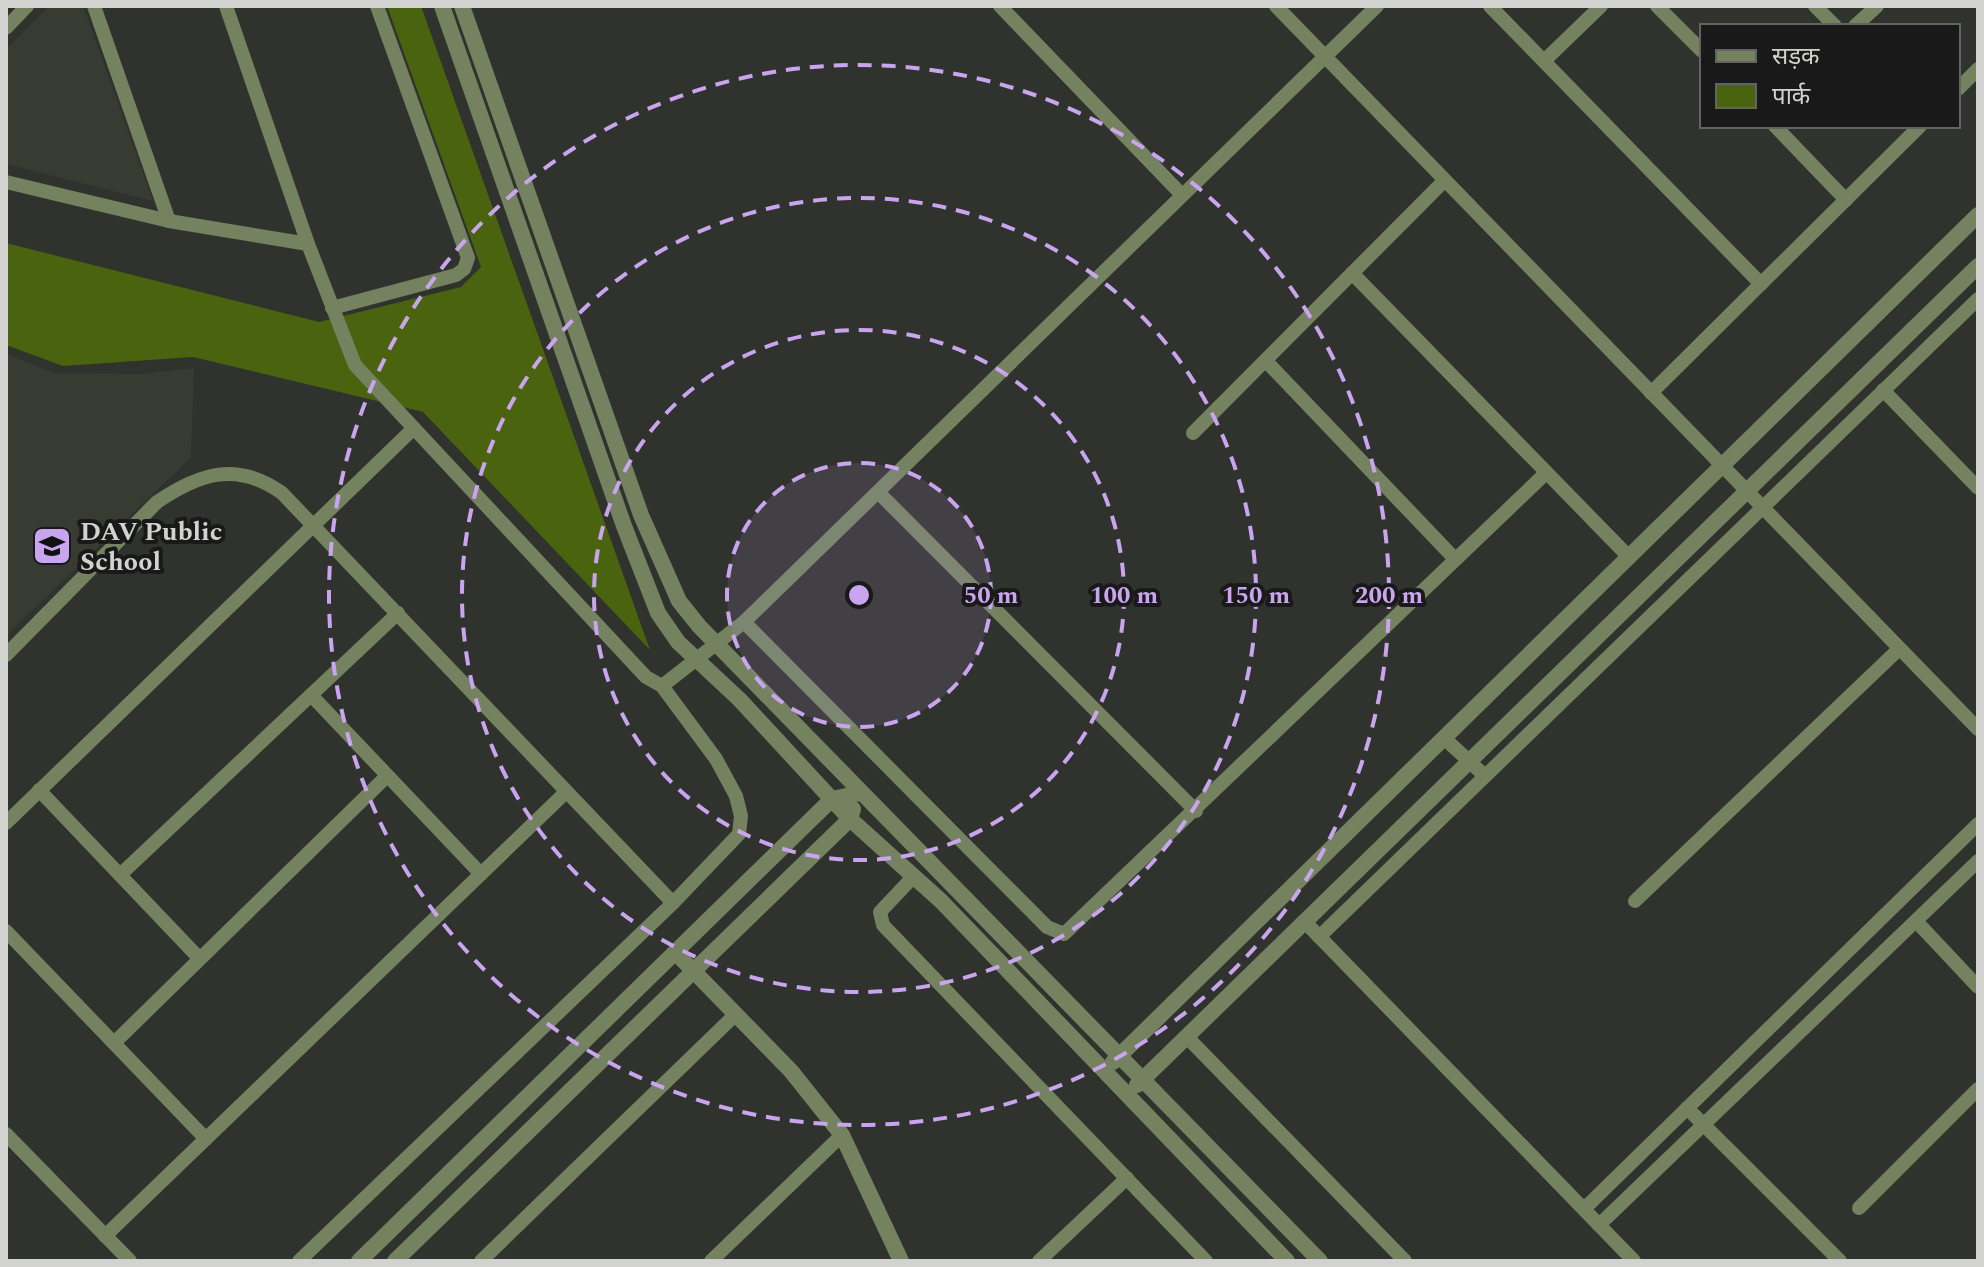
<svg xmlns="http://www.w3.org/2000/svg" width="1984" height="1267" font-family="Spectral,'Noto Sans Devanagari',serif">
  <rect width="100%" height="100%" fill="#30322e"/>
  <!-- built -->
  <g fill="#373b31">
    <path d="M49,6H83L153,201L6,164V49Z"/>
    <path d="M6,354L55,373L138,374L194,368L191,457L6,636Z"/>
  </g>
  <!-- green -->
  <path fill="#49630e" d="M387,6H421L650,650L423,412L193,357L63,366L6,345V243L319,322L461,287L481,267Z"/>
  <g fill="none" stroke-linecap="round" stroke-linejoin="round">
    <!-- minor -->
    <g stroke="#74825f" stroke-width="14">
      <path d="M94,6L169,221"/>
      <path d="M226,6L308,244L355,365L646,677L662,686L744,622L1377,6"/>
      <path d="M1000,6L1182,195"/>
      <path d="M1276,6L1978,729"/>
      <path d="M1490,6L1761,284"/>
      <path d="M1657,6L1702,51"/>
      <path d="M1815,6L1835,26"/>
      <path d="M1855,26L1877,6"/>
      <path d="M6,28L27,6"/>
      <path d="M1544,61L1601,6"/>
      <path d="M1958,89L1978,69"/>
      <path d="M1775,126L1846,200"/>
      <path d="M6,182L169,221L308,244"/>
      <path d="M1352,273L1629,557"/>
      <path d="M332,308L456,275L464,269L468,258L377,6"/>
      <path d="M1266,361L1455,559"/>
      <path d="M1883,390L1978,488"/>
      <path d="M1651,393L1920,126"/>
      <path d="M1193,433L1444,181"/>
      <path d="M878,492L1196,811"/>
      <path d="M744,622L1047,927L1064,934L1546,473"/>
      <path d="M6,655L157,502C200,473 237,461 282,493L673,903"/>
      <path d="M311,695L481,874"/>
      <path d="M1444,738L1484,775"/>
      <path d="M39,790L199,958"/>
      <path d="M6,823L414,428"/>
      <path d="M120,875L398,613"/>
      <path d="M914,876L880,912L883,925L1206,1261"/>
      <path d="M1635,901L1899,649"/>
      <path d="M1916,921L1978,987"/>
      <path d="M1305,922L1634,1261"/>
      <path d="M6,931L206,1139"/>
      <path d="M1319,937L1978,299"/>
      <path d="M1187,1037L1405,1261"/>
      <path d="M114,1043L387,776"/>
      <path d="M1687,1108L1840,1261"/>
      <path d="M6,1134L130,1261"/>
      <path d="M1859,1208L1978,1089"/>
      <path d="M1584,1209L1978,824"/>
      <path d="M1599,1225L1978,861"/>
      <path d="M105,1236L566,792"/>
      <path d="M299,1261L673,903L739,834L741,816L736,796L716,759L662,686"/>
      <path d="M481,1261L736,1014"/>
      <path d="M711,1261L842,1135"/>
      <path d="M1039,1261L1127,1178"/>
    </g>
    <!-- tertiary -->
    <g stroke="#74825f" stroke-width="16">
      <path d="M442,6L624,526L658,613L678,642L740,700L850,819L941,901L1287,1261"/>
      <path d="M462,6L641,515L679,601L699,626L1320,1261"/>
      <path d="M675,952L791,1071L842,1135L901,1261"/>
      <path d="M1113,1062L1978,215"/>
      <path d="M1137,1085L1978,266"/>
      <path d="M359,1261L832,799L860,793"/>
      <path d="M395,1261L850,819L853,809"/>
    </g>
  </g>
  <!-- distance rings -->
  <circle cx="859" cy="595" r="132" fill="#c8a5ee" fill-opacity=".12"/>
  <g fill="none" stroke="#c8a5ee" stroke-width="4" stroke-dasharray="14 10">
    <circle cx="859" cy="595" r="132"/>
    <circle cx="859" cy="595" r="265"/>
    <circle cx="859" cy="595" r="397"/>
    <circle cx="859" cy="595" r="530"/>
  </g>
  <!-- icons -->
  <defs>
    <symbol id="school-square" viewBox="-11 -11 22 22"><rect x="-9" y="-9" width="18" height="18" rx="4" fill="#c8a5ee" stroke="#181918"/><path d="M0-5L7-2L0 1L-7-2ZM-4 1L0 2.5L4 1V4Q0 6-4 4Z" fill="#111"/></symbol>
  </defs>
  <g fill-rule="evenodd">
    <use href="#school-square" x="30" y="524" width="44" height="44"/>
  </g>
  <g text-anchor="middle" stroke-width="8" stroke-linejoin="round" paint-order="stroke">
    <!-- poi labels -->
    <g font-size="26" font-weight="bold" fill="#d2d3d0" stroke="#181918" text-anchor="start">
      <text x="80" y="540">DAV Public<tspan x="80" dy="30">School</tspan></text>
    </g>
  </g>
  <circle cx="859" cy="595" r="12" fill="#c8a5ee" stroke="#181918" stroke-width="4"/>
  <g font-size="24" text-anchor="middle" font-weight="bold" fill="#c8a5ee" stroke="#181918" stroke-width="8" stroke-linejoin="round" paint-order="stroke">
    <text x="991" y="603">50 m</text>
    <text x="1124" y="603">100 m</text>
    <text x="1256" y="603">150 m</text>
    <text x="1389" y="603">200 m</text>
  </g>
  <!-- border -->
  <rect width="1984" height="1267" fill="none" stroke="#d2d3d0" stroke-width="16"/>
  <!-- legend -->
  <rect x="1700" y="24" width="260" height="104" fill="#181918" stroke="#626362" stroke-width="2"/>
  <rect x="1716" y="50" width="40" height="12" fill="#74825f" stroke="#626362" stroke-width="2"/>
  <text x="1772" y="64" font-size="24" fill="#d2d3d0">सड़क</text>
  <rect x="1716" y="84" width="40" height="24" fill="#49630e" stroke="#626362" stroke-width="2"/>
  <text x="1772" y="104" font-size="24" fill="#d2d3d0">पार्क</text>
</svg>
